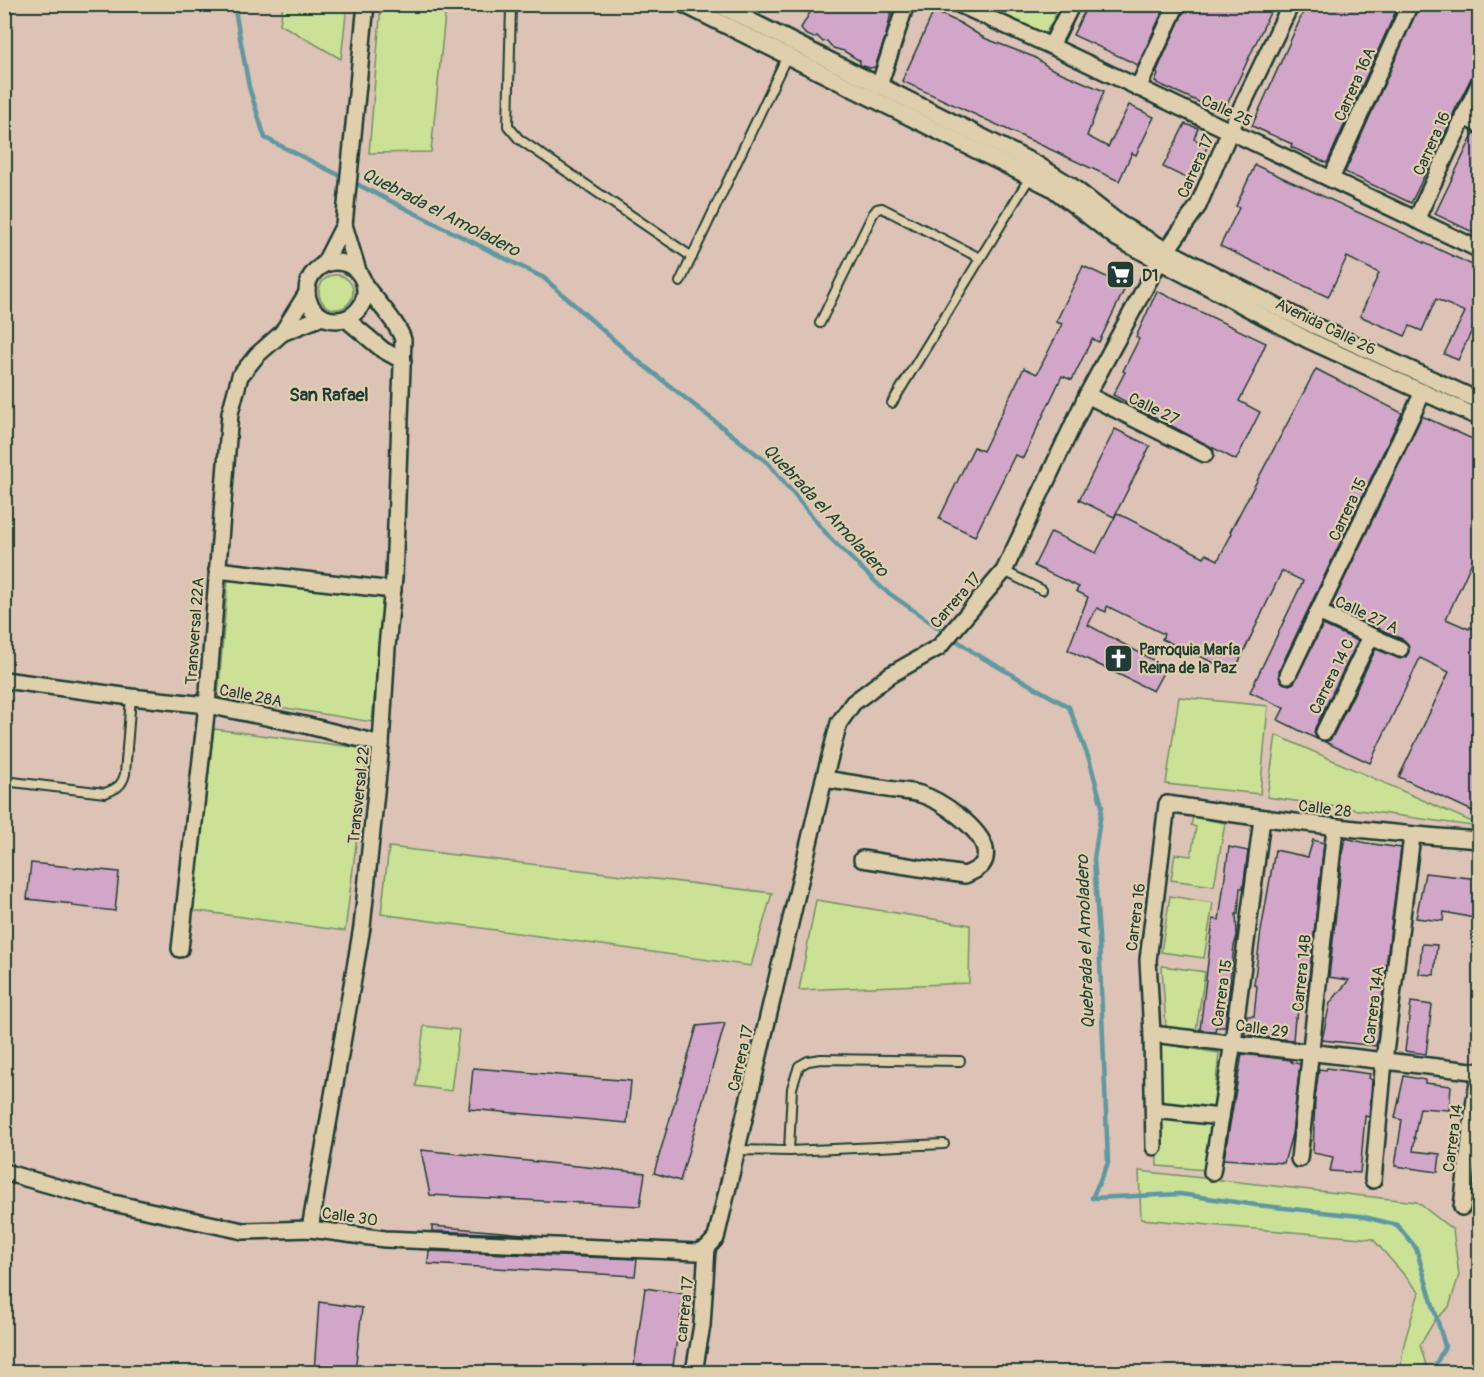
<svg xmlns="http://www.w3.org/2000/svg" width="1484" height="1377" font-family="Pangolin,sans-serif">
  <rect width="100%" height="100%" fill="#dcc3b5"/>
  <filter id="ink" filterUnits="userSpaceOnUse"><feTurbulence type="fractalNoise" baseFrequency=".0167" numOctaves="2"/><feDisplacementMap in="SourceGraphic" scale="12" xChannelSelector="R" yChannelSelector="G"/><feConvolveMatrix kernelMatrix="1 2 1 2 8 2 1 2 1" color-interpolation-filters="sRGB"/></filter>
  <g filter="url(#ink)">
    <!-- green -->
    <g fill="#cae196" stroke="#748f65" stroke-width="1.5">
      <path d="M283,5H347L341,59L280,24Z"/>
      <path d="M381,5H446L431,152L369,153Z"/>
      <path d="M979,5H1061L1043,38Z"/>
      <circle cx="336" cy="292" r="17"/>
      <path d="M228,579L383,598L372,722L218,697Z"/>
      <path d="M1179,697L1268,706L1260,794L1166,784Z"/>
      <path d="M214,729L368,749L345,931L191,910Z"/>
      <path d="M1276,735L1479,825V827L1267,797Z"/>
      <path d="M1193,817L1225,823L1214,886L1171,880L1175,854L1191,856L1196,827L1191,825Z"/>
      <path d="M389,847L772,893L751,966L381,914Z"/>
      <path d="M1170,896L1213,903L1204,958L1161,952Z"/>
      <path d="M816,900L970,925L969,983L799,990Z"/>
      <path d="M1162,966L1205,972L1196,1031L1166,1028Z"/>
      <path d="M424,1026L459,1030L451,1091L416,1086Z"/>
      <path d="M1157,1043L1219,1053L1213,1109L1157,1106Z"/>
      <path d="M1156,1114L1214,1119L1207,1170L1157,1166Z"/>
      <path d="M1139,1171L1417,1202L1453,1230L1459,1275L1449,1307L1435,1320L1420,1345L1426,1365L1425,1372H1400L1404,1344L1419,1292L1373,1239L1141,1219Z"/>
    </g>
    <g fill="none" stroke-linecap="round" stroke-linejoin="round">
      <!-- stream -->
      <path stroke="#5f98a1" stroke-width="4.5" d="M226,4L235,10L249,87L265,138L544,278L633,357L768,463L830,538L883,589L976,654L1069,707L1090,762L1102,806L1094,859L1099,937L1108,1163L1092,1198L1180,1194L1256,1205L1360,1216L1397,1225L1416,1248L1445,1346L1432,1372"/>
    </g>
    <!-- building -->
    <g fill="#d2a6c9" stroke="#1f3d34" stroke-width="1.5">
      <path d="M815,4H893L886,35L875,67L870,68L860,65V61L844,51L833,48L827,41L823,42L817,36L814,38L805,34L801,28Z"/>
      <path d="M1088,4H1166L1138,65L1073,35Z"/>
      <path d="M1187,4H1274L1223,113L1155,82L1158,74L1156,73Z"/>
      <path d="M1307,4H1399L1327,163L1291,147L1292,144L1252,126Z"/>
      <path d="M1420,4H1479V62L1454,112L1449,125L1411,203L1345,172Z"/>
      <path d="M934,11L960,23L984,38L1034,57L1050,68L1104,91L1087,136L1108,147L1129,105L1154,117L1136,155L1132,153L1119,181L902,81Z"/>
      <path d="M1185,124L1198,128L1194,139L1208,145L1192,181L1163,167Z"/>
      <path d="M1474,133L1479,135V235L1435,214Z"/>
      <path d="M1255,165L1479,268V315L1458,360L1444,354L1465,312L1436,299L1422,331L1410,326L1405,336L1360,316L1379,273L1347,257L1328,297L1220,246L1239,208L1236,206Z"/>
      <path d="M1083,266L1126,286L1099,342L1092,339L1072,380L1062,376L1023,458L1015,455L975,536L939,519L974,447L983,451L1024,368L1037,374L1062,324L1056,322Z"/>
      <path d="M1157,291L1266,343L1253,372H1254L1239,401L1260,412L1236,460L1113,395L1125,372L1123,371L1139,339L1136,337Z"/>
      <path d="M1316,369L1402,413L1279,671L1280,680L1283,683L1289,685L1294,683L1323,625L1358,641L1315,728L1314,733L1317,739L1278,720L1284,708L1250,692L1303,581L1282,571L1234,672L1162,639L1164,634L1107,606L1106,612L1097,608L1088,625L1166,667L1153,691L1068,650L1088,597L1076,591L1079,587L1034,566L1051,532L1096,553L1117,513L1204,557L1206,554L1218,560L1232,533L1230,532Z"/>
      <path d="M1422,416L1479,442V546L1446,619L1469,629L1470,627L1479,631V814L1399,777L1449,672L1420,658L1370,763L1325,742L1330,740L1333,736L1376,649L1400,659L1406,657L1409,652L1408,644L1404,640L1331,607Z"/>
      <path d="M1115,429L1150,446L1114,517L1079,500Z"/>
      <path d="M1345,838L1366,843L1401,848L1376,1046L1322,1040L1330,1003L1349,980L1329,977L1343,849Z"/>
      <path d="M1313,840L1324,843L1307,996H1300L1297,1018H1295L1293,1040L1245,1035L1247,1016H1254L1257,986L1254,985L1261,931L1275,850L1308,857Z"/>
      <path d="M1229,847L1248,851L1243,888H1240L1238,914H1236L1237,936L1234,946L1225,1027H1216L1215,1031L1200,1030L1213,919L1219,920Z"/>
      <path d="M31,863L119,872L115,911L72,906L73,904L27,899Z"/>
      <path d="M1425,873L1479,879V919L1444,912L1443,921L1416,918Z"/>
      <path d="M1422,944L1437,945L1434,975L1419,974Z"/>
      <path d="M1411,1002L1432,1005L1426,1054L1405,1051Z"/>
      <path d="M725,1023L680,1181L654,1173L697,1026Z"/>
      <path d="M1242,1054L1291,1060V1062L1300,1064L1292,1134L1284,1163L1224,1159Z"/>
      <path d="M473,1068L631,1081L627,1123L469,1109Z"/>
      <path d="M1327,1068L1370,1074L1369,1078L1372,1080L1369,1117L1365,1116L1360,1173L1330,1171L1333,1157L1313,1153L1315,1098L1319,1069L1326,1070Z"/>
      <path d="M1404,1076L1425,1080V1083L1451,1086L1449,1110L1420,1108L1414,1138H1415L1413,1151L1440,1154L1438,1172L1395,1166L1402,1120L1395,1118Z"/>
      <path d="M421,1150L645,1173L640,1206L430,1195Z"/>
      <path d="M432,1226L536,1235L432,1231Z"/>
      <path d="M429,1251L637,1259L635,1276L428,1264Z"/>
      <path d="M645,1288L684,1294L672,1372H633Z"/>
      <path d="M319,1302L362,1308L355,1372H314Z"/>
    </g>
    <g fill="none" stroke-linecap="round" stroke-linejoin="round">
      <defs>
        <g id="service">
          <path d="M511,7L508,126L519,139L692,257"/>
          <path d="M680,282L787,56"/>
          <path d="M820,323L873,214L877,209L882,208L980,258"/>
          <path d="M892,403L1030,177"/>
          <path d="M1004,571L1042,590"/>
          <path d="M4,781L105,793C116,789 122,786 125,774L131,697"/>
          <path d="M737,1150L789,1151L944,1144"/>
          <path d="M789,1151L792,1088L799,1066L808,1061L821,1059L960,1061"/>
        </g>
        <g id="minor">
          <path d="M683,4L1052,188L1118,239L1308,340L1480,418"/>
          <path d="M717,4L1036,164L1070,185L1120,224L1168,251L1315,326L1480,401"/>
          <path d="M958,4L1051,46L1480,250"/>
          <path d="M1051,46L1072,4"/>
          <path d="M879,86L906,4"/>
          <path d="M1138,88L1177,4"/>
          <path d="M1463,116L1480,125"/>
          <path d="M1331,179L1410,4"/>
          <path d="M1416,220L1480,82"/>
          <path d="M344,225L358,271"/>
          <circle cx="336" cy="291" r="29"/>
          <path d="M324,264L344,225L366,4"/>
          <path d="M346,319L383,350L403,361"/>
          <path d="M282,333L322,317"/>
          <path d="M1087,395L1205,454"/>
          <path d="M217,570L393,590"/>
          <path d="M1318,612L1400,649"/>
          <path d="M1288,675L1423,392"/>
          <path d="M4,680L131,697L207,705L305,725L381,744"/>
          <path d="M1324,732L1371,636"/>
          <path d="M824,779C846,782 867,786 888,789C899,791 910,791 920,794C941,800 980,828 985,849C988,865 977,870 965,875L862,859"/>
          <path d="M180,949L207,705L230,413L240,376L257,355L282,333L307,293"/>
          <path d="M1152,1034L1148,960L1167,804C1271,820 1375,833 1480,840"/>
          <path d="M1154,1110L1221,1117"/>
          <path d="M1154,1147L1152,1034L1480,1072"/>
          <path d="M1299,1159L1335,828"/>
          <path d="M4,1172L113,1203L243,1231L310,1229L385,1239L698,1252L707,1248L716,1238L824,779L839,723L853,703L890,675L939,647L1004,571L1087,395L1160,260L1198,206L1230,131L1291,4"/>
          <path d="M1212,1172L1233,1042L1262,819"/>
          <path d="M1373,1180L1384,1061L1412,836"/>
          <path d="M1462,1207L1475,1099L1480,1073"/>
          <path d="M310,1229L362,927L381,744L387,647L394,577L403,340C400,326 376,300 366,287"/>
          <path d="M694,1372L702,1325L707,1248"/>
        </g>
      </defs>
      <!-- service casing -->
      <use href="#service" stroke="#1f3d34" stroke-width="12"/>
      <!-- minor casing -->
      <use href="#minor" stroke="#1f3d34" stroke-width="20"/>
      <!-- service -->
      <use href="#service" stroke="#e0cfac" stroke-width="8"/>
      <!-- minor -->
      <use href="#minor" stroke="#e0cfac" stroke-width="15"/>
    </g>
  </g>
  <!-- icons -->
  <defs>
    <symbol id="supermarket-square" viewBox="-11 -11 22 22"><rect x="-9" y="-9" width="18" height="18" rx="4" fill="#1f3d34" stroke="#e0cfac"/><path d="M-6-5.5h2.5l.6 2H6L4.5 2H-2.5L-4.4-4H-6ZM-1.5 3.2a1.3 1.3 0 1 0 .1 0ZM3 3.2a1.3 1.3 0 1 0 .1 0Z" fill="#fff"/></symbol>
    <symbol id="church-square" viewBox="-11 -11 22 22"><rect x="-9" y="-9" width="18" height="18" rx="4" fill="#1f3d34" stroke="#e0cfac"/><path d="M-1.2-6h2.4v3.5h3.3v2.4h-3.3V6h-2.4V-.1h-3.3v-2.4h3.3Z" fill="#fff"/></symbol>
  </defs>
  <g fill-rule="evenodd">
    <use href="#supermarket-square" x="1104" y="258" width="33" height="33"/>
    <use href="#church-square" x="1102" y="642" width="33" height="33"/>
  </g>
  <g text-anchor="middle" stroke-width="4.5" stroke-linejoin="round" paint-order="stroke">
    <!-- street labels -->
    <g font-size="16" fill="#1f3d34" stroke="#e0cfac">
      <text transform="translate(1354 84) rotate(-66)" y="6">Carrera 16A</text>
      <text transform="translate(1227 110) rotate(25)" y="6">Calle 25</text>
      <text transform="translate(1431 143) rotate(-66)" y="6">Carrera 16</text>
      <text transform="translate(1195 166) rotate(-66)" y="6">Carrera 17</text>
      <text transform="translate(1326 326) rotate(26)" y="6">Avenida Calle 26</text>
      <text transform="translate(1154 408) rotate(26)" y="6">Calle 27</text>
      <text transform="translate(1347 509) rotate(-65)" y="6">Carrera 15</text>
      <text transform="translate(955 600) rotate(-49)" y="6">Carrera 17</text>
      <text transform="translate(1367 614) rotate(25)" y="6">Calle 27 A</text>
      <text transform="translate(194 631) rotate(-86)" y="6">Transversal 22A</text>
      <text transform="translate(1331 676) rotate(-64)" y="6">Carrera 14 C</text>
      <text transform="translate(251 695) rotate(11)" y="6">Calle 28A</text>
      <text transform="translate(358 795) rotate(-84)" y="6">Transversal 22</text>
      <text transform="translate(1325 808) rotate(7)" y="6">Calle 28</text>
      <text transform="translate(1135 917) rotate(-83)" y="6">Carrera 16</text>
      <text transform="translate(1301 973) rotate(-84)" y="6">Carrera 14B</text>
      <text transform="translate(1221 993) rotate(-82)" y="6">Carrera 15</text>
      <text transform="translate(1373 1005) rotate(-83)" y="6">Carrera 14A</text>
      <text transform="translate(1262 1028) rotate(8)" y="6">Calle 29</text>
      <text transform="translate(740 1058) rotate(-77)" y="6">Carrera 17</text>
      <text transform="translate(1452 1138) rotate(-83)" y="6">Carrera 14</text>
      <text transform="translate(350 1216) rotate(8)" y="6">Calle 30</text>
      <text transform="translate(684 1309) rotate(-84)" y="6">carrera 17</text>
    </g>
    <!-- poi labels -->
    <g font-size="16" font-weight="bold" fill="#1f3d34" stroke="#e0cfac" text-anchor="start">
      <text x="1142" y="281">D1</text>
      <text x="1139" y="655">Parroquia María<tspan x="1139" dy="18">Reina de la Paz</tspan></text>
    </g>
    <!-- water labels -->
    <g font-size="18" font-style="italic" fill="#24453d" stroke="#e0cfac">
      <text transform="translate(441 212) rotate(27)" y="6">Quebrada el Amoladero</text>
      <text transform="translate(826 510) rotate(47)" y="6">Quebrada el Amoladero</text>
      <text transform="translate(1085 942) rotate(-92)" y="6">Quebrada el Amoladero</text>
    </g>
    <!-- neighbourhood labels -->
    <g font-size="18" font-weight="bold" fill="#1f3d34" stroke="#e0cfac">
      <text x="329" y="401">San Rafael</text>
    </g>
  </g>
  <!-- margin -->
  <rect width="1484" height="1377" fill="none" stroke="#e0cfac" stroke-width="24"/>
  <rect x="12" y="12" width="1460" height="1353" fill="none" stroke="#1f3d34" stroke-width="2" filter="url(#ink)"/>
</svg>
